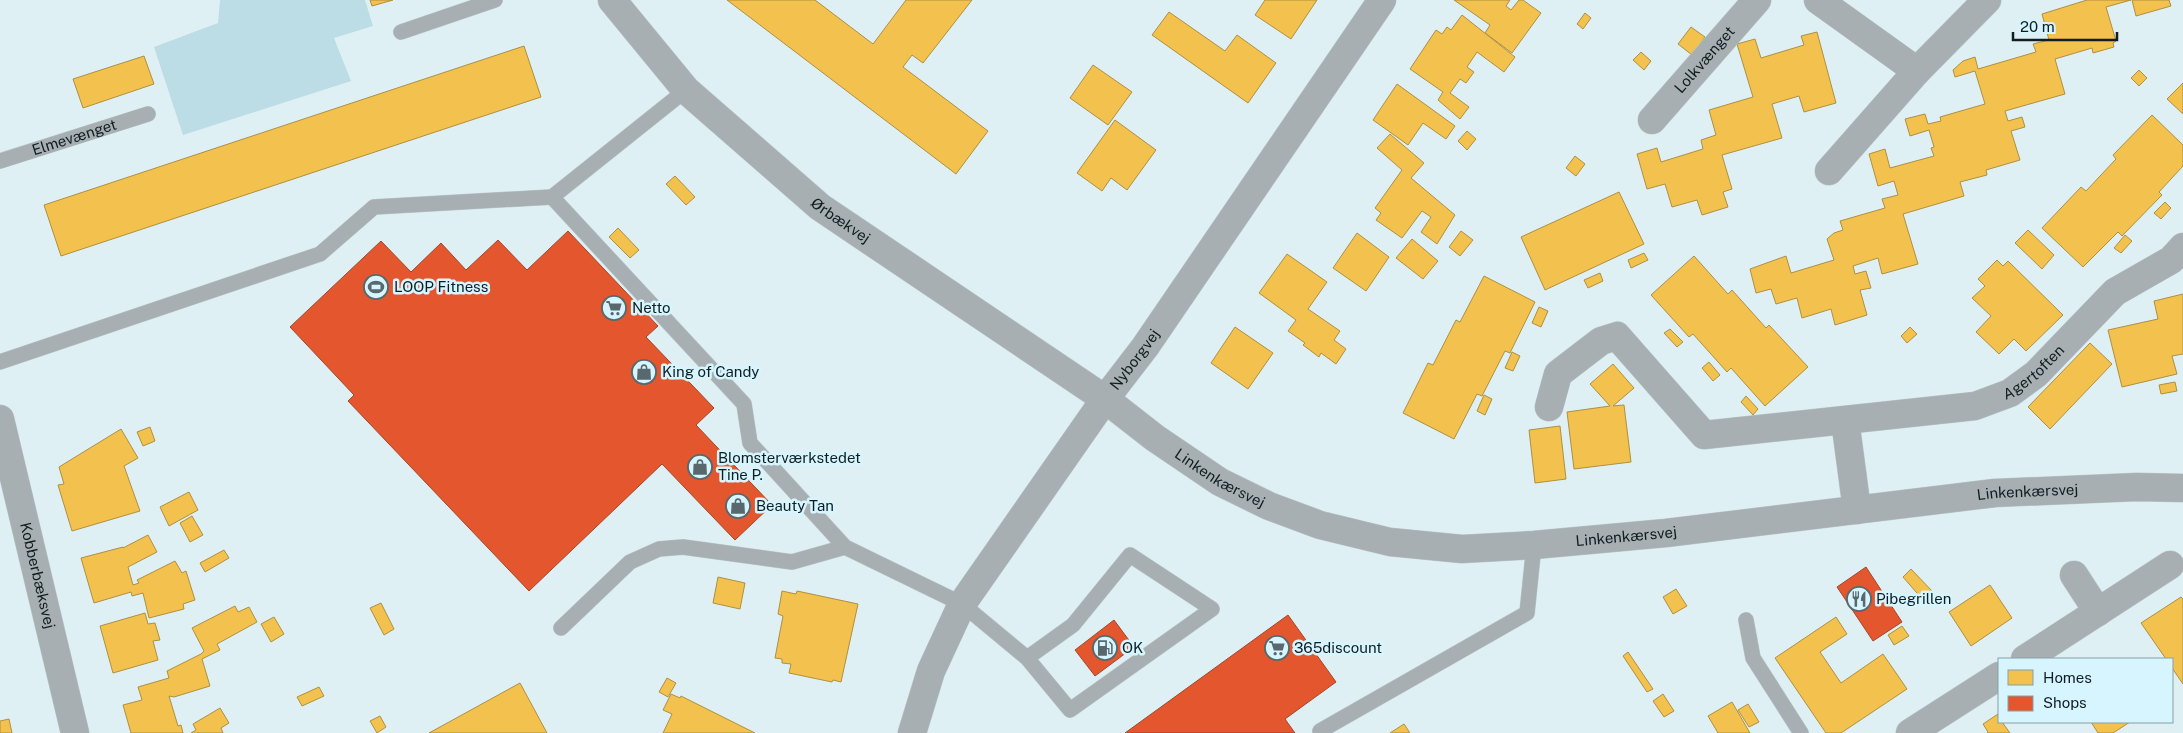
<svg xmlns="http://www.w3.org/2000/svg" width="2183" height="733" font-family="'Public Sans',sans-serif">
  <rect width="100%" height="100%" fill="#dff0f5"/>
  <!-- green -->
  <path fill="#bcdce6" d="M220,0H365L373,26L334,38L351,81L183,135L154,47L218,23Z"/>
  <!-- homes -->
  <g fill="#f2c14e" stroke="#ae9041">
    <path d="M370,0H393L372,6Z"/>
    <path d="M727,0H815L873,44L906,0H972L923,63L912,55L903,67L988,131L956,174Z"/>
    <path d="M1265,0H1317L1291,39L1255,15Z"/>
    <path d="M1454,0H1510L1506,6L1511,10L1519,0H1523L1541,13L1512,53L1485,33L1490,25Z"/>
    <path d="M2087,0H2131L2106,7L2116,41L2113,43L2114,47L2093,53L2092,48L2055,59L2065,94L2005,111L2008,121L2022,117L2025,127L2011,131L2020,160L1986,170L1987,175L1960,182L1964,196L1903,214L1918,264L1882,274L1878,258L1853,266L1855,274L1866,271L1871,288L1860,290L1867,315L1835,325L1831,309L1802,318L1797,298L1776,304L1771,289L1756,293L1750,269L1786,256L1791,273L1834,260L1827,239L1834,233L1843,230L1840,221L1885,208L1882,199L1898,195L1894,181L1878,186L1869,154L1885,149L1890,168L1934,156L1931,148L1934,147L1929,130L1910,136L1905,119L1925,114L1928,124L1941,121L1940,117L1985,104L1975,71L1955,77L1953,70L1963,61L1975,57L1978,69L2036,52L2033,44L2049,40L2042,14Z"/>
    <path d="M2132,0H2169L2171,6L2136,16Z"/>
    <path d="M1169,12L1225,51L1237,35L1276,63L1248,103L1152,35Z"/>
    <path d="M1585,13L1591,18L1583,29L1577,24Z"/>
    <path d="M1462,15L1515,57L1504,72L1477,52L1467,67L1474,72L1466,83L1460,79L1450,93L1469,107L1460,119L1438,100L1443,92L1410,69L1436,30L1442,34L1447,27L1451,30Z"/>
    <path d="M1691,27L1705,37L1692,55L1678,44Z"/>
    <path d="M1817,32L1836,103L1804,112L1799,96L1772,104L1782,138L1722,155L1732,189L1723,192L1728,207L1702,215L1697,200L1672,207L1665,184L1647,189L1637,154L1657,148L1661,162L1703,149L1701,140L1716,135L1709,110L1753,97L1737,44L1755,39L1761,58L1804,45L1801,36Z"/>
    <path d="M524,46L541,97L61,256L44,205Z"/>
    <path d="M1641,52L1651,61L1644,70L1633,60Z"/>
    <path d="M144,56L154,84L83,108L73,79Z"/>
    <path d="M1093,65L1132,92L1108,125L1070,98Z"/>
    <path d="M2139,70L2147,78L2139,86L2131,78Z"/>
    <path d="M2183,83V114L2167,99Z"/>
    <path d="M1397,84L1455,126L1446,139L1423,123L1408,145L1373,120Z"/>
    <path d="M2152,115L2183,145V166L2159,192L2162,195L2122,236L2118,232L2083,267L2042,228L2081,187L2086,191L2116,159L2113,155Z"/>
    <path d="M1115,120L1156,150L1127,190L1111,178L1102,191L1077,173Z"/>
    <path d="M1467,131L1476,139L1467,150L1458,141Z"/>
    <path d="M1390,134L1424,163L1411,178L1455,215L1437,244L1421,232L1431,217L1422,211L1402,238L1376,220L1381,213L1375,208L1402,170L1377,148Z"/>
    <path d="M1575,156L1585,164L1576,176L1566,168Z"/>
    <path d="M675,176L695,197L686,205L666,184Z"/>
    <path d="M1619,192L1644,244L1545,290L1521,237Z"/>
    <path d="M2165,202L2171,208L2161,219L2154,213Z"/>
    <path d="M618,228L639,250L630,258L609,237Z"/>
    <path d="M2028,230L2054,255L2042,269L2015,243Z"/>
    <path d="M1461,231L1473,240L1460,256L1449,247Z"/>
    <path d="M1357,233L1389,257L1366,291L1333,268Z"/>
    <path d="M2125,235L2132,241L2121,253L2114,248Z"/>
    <path d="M1412,239L1438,261L1423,279L1396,258Z"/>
    <path d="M1644,253L1648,260L1631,268L1628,260Z"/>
    <path d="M1287,254L1327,282L1308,309L1340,331L1334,340L1346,349L1336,364L1321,353L1319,357L1303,345L1305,343L1288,331L1296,320L1259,293Z"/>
    <path d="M1694,256L1728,294L1732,290L1766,328L1769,325L1808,367L1765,406L1731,368L1727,372L1693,334L1689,337L1651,295Z"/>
    <path d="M1997,260L2003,266L2008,261L2063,315L2026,351L2014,339L1999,354L1976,332L1991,316L1972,298L1985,286L1978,279Z"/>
    <path d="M1600,273L1603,281L1588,288L1584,280Z"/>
    <path d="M1484,276L1535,302L1510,353L1505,351L1482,396L1477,394L1454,439L1403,413L1428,363L1433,365L1456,320L1460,322Z"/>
    <path d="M2183,294V354L2172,356L2177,374L2122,387L2108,330L2158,319L2154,301Z"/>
    <path d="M1539,307L1548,311L1541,327L1532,323Z"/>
    <path d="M1235,327L1273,353L1248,389L1211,363Z"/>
    <path d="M1910,327L1917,334L1907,343L1901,336Z"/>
    <path d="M1670,329L1683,342L1677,347L1664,333Z"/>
    <path d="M2090,343L2112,364L2050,429L2028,407Z"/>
    <path d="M1512,352L1520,356L1513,371L1505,368Z"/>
    <path d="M1709,362L1720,375L1713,381L1702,368Z"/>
    <path d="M1613,364L1634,388L1613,406L1624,405L1631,462L1574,469L1567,412L1610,406L1590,384Z"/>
    <path d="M2175,382L2177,391L2161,394L2159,385Z"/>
    <path d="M1484,395L1492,399L1485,415L1477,411Z"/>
    <path d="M1746,396L1758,409L1753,415L1741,402Z"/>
    <path d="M1560,426L1566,479L1535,483L1529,430Z"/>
    <path d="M150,427L155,441L143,446L137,432Z"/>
    <path d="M121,429L138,458L124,466L140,511L72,531L58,485L64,484L59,467Z"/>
    <path d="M189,492L198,510L169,526L160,507Z"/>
    <path d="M192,516L203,535L190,542L180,523Z"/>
    <path d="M148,535L157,552L128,567L133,585L139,583L137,580L175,561L182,573L186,571L195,600L183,604L184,609L149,618L143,593L132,596L131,592L94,603L81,558L123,547V548Z"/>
    <path d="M224,550L229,558L205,572L200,563Z"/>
    <path d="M1911,569L1933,592L1923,600L1903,577Z"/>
    <path d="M718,577L745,583L740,609L713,603Z"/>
    <path d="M1990,585L2012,618L1971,646L1949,612Z"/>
    <path d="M1676,589L1687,606L1673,614L1663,597Z"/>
    <path d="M782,591L796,594L797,591L858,604L841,682L833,680L832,682L789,673L791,664L782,663V659L775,658L783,616L778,614Z"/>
    <path d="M2181,597L2183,599V684L2172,668V659H2166L2141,623Z"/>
    <path d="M381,603L394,629L384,635L370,608Z"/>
    <path d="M235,606L238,612L249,607L257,622L217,644L220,650L202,659L210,686L174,697L169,696L178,726L181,725L183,733H131L123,705L142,700L138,687L169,678L167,671L201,654L204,651L192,628Z"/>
    <path d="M145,613L148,624L155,623L160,640L153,641L158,660L113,673L100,626Z"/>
    <path d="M274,617L284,634L271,642L261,624Z"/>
    <path d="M1836,617L1847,634L1820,652L1841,683L1883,654L1907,689L1841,733H1826L1775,658Z"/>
    <path d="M1902,626L1909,636L1894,645L1888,635Z"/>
    <path d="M1628,652L1653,689L1647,692L1623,656Z"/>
    <path d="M667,678L676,683L668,697L659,692Z"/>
    <path d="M520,683L547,733H429Z"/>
    <path d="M319,687L324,696L302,706L297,697Z"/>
    <path d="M671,694L680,698L681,696L755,733H663L672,714L663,710Z"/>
    <path d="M1663,694L1674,711L1664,717L1653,701Z"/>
    <path d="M1732,702L1750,733H1718L1708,716Z"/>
    <path d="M1748,704L1759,722L1749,727L1738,710Z"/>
    <path d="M220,708L229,723L221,728L223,733H191L196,730L193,724Z"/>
    <path d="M1998,714L1999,722H2002L2010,733H1987L1988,732L1983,724Z"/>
    <path d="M380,716L386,727L377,733L370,721Z"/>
    <path d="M9,719L12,733H0V721Z"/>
    <path d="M2091,722H2130L2113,733H2098Z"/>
    <path d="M1404,724L1410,733H1390Z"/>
  </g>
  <!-- shops -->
  <g fill="#e4572e" stroke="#a4462a">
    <path d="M568,231L658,326L646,337L714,408L696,425L772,505L735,540L662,464L529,591L348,401L354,395L290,327L381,241L411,272L441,243L466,270L498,240L527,270Z"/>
    <path d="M1866,567L1902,622L1873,641L1837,587Z"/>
    <path d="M1288,615L1336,682L1285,719L1295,733H1125Z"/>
    <path d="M1114,620L1134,647L1095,676L1075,650Z"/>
  </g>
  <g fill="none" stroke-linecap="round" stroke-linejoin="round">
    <defs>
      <g id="service">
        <path d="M401,32L495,0"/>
        <path id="s1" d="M0,161L148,114"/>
        <path d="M552,197L744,404L750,443L845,547L962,604L1027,658L1073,625L1130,555L1212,609L1070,710L1027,658"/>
        <path d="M0,362L320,254L374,207L552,197L686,90"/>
        <path d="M1746,620L1753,658L1801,733"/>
        <path d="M561,628L630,562L659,549L683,547L792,562L845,547"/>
        <path d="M1320,731L1527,613L1534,545"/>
      </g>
      <g id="minor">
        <path d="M1818,0L1917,71L1987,0"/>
        <path id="s2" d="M1652,120L1757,0"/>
        <path d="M1829,171L1917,71"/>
        <path id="s3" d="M1549,407L1558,374L1601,341L1617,336L1704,435L1975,406L2010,393L2036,374L2115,292L2171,260L2183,247"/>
        <path d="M1845,420L1857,510"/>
        <path d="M2074,575L2098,612"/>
        <path d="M2025,659L2170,565"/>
        <path d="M1910,733L1999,676"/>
      </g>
      <g id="tertiary">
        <path id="s4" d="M612,0L686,90L820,207L1105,399L1155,438L1220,482L1269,506L1320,525L1390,542L1462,549L1534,545L1666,533L1995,493L2137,487L2183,488"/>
        <path id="s5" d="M0,419L75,733"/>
        <path id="s6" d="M912,733L931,671L962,604L1105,399L1145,347L1382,0"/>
      </g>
    </defs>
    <!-- service casing -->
    <use href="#service" stroke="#bbc9cd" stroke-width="16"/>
    <!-- minor casing -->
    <use href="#minor" stroke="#bbc9cd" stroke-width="29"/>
    <!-- tertiary casing -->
    <use href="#tertiary" stroke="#bbc9cd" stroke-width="29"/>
    <!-- service -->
    <use href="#service" stroke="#a8afb3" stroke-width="15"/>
    <!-- minor -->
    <use href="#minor" stroke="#a8afb3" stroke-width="28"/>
    <!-- tertiary -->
    <use href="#tertiary" stroke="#a8afb3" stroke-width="28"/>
  </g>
  <!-- icons -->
  <defs>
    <symbol id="stadium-ring" viewBox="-11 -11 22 22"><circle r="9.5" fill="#d6f5fe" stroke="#58686c" stroke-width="1.5"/><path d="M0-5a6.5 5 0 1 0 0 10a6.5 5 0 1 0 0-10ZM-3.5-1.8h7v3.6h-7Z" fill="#58686c"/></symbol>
    <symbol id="supermarket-ring" viewBox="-11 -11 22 22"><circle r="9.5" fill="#d6f5fe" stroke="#58686c" stroke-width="1.5"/><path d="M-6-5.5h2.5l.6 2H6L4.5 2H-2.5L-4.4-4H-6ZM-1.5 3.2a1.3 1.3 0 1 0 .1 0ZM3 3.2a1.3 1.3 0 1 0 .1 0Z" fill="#58686c"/></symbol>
    <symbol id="shop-ring" viewBox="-11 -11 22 22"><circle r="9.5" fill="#d6f5fe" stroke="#58686c" stroke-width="1.5"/><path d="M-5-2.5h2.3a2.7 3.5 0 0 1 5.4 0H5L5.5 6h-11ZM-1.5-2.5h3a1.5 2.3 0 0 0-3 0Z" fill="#58686c"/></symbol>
    <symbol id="restaurant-ring" viewBox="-11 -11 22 22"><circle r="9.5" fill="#d6f5fe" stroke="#58686c" stroke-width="1.5"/><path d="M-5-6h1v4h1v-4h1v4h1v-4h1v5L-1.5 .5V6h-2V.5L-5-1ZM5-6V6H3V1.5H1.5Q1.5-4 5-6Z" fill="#58686c"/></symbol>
    <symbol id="fuel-ring" viewBox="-11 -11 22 22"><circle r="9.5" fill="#d6f5fe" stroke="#58686c" stroke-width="1.5"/><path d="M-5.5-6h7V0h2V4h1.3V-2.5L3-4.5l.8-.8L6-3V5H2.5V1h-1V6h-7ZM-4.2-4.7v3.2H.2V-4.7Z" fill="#58686c"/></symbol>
  </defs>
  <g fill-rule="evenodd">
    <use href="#stadium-ring" x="362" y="273" width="28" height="28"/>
    <use href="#supermarket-ring" x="600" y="294" width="28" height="28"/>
    <use href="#shop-ring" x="630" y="358" width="28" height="28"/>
    <use href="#shop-ring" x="686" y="453" width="28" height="28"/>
    <use href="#shop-ring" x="724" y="492" width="28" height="28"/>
    <use href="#restaurant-ring" x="1845" y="585" width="28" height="28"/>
    <use href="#fuel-ring" x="1091" y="634" width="28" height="28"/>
    <use href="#supermarket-ring" x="1263" y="634" width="28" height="28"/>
  </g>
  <g text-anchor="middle" stroke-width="5" stroke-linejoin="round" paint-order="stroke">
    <!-- street labels -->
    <g font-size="15" fill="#101e22" stroke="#d6f5fe">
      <text dy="5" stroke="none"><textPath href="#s2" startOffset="80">Lolkvænget</textPath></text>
      <text dy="5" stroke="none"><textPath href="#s1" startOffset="78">Elmevænget</textPath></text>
      <text dy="5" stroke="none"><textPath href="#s4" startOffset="319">Ørbækvej</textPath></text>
      <text dy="5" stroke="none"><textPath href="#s6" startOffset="438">Nyborgvej</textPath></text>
      <text dy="5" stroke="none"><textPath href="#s3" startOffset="578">Agertoften</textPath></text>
      <text dy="5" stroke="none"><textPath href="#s4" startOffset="778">Linkenkærsvej</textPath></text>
      <text dy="5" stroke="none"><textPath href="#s4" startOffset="1602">Linkenkærsvej</textPath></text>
      <text dy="5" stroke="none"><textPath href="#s4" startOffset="1198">Linkenkærsvej</textPath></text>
      <text dy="5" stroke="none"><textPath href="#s5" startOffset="161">Kobberbæksvej</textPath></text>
    </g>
    <!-- poi labels -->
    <g font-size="15" fill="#101e22" stroke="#d6f5fe" text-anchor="start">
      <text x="394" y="292">LOOP Fitness</text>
      <text x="632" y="313">Netto</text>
      <text x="662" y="377">King of Candy</text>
      <text x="718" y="463">Blomsterværkstedet<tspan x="718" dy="17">Tine P.</tspan></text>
      <text x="756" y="511">Beauty Tan</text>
      <text x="1876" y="604">Pibegrillen</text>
      <text x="1122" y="653">OK</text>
      <text x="1294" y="653">365discount</text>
    </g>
  </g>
  <!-- legend -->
  <rect x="1998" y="658" width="175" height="65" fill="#d6f5fe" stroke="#879fa6"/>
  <rect x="2008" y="670" width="25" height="15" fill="#f2c14e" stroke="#879fa6"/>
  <text x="2043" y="683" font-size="15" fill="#101e22">Homes</text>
  <rect x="2008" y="696" width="25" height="15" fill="#e4572e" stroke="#879fa6"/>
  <text x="2043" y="708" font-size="15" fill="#101e22">Shops</text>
  <!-- scale -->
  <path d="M2013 32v8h104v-8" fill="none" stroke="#101e22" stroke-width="2.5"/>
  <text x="2020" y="32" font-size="15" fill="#101e22" stroke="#d6f5fe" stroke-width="4" paint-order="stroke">20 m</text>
</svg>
